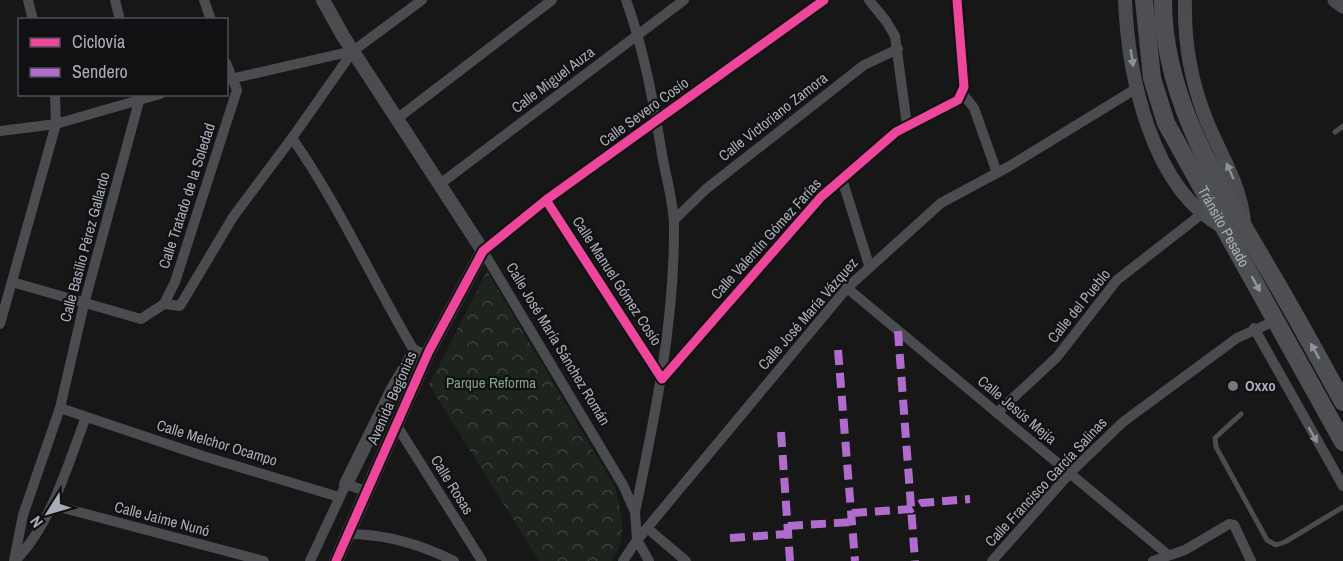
<svg xmlns="http://www.w3.org/2000/svg" width="1343" height="561" font-family="'Archivo Narrow',sans-serif">
  <defs>
    <pattern id="forest-crowns" width="20" height="18" patternUnits="userSpaceOnUse" patternTransform="scale(1.5)"><rect width="20" height="18" fill="#1d241e"/><path d="M2 6a3 3 0 1 1 6 0M12 15a3 3 0 1 1 6 0" fill="none" stroke="#3b413d"/></pattern>
  </defs>
  <rect width="100%" height="100%" fill="#171717"/>
  <!-- forest -->
  <path fill="url(#forest-crowns)" d="M487,271L616,489C621,521 629,531 612,561H539L429,385Z"/>
  <g fill="none" stroke-linecap="round" stroke-linejoin="round">
    <!-- service -->
    <g stroke="#4b4c50" stroke-width="5">
      <path d="M1335,132L1343,126"/>
      <path d="M1241,414L1215,438L1216,447L1267,540L1276,545L1285,542L1343,507"/>
    </g>
    <!-- minor -->
    <g stroke="#4b4c50" stroke-width="10">
      <path d="M28,0L33,20"/>
      <path d="M115,0L120,20"/>
      <path d="M204,0L211,20"/>
      <path d="M626,0C645,52 654,106 663,160C667,180 673,202 674,223C675,321 655,416 635,512"/>
      <path d="M869,0L886,21L895,36L907,125"/>
      <path d="M226,80L353,51"/>
      <path d="M962,93L974,108L997,173"/>
      <path d="M398,118L552,0"/>
      <path d="M0,131L56,124L160,94"/>
      <path d="M842,179L869,265"/>
      <path d="M440,184L684,0"/>
      <path d="M546,200L662,379L821,197L896,132L958,100L964,87L957,0"/>
      <path d="M674,220L706,189L864,65L898,49"/>
      <path d="M12,282L141,319L164,304"/>
      <path d="M847,288L1167,554"/>
      <path d="M164,304L175,282L237,90L226,63"/>
      <path d="M164,304L180,306L233,217L292,138"/>
      <path d="M0,324L56,124L55,94"/>
      <path d="M1254,328L1343,486"/>
      <path d="M420,352H415C373,282 339,205 292,138L353,51L422,0"/>
      <path d="M60,408L203,456L339,497"/>
      <path d="M997,413L1057,357L1117,280L1203,213"/>
      <path d="M397,426L482,561"/>
      <path d="M52,505L264,561"/>
      <path d="M647,528L686,561"/>
      <path d="M348,534C387,534 420,544 454,561"/>
      <path d="M14,561L23,515L60,408L84,304L141,94"/>
      <path d="M15,561C52,523 67,466 86,417"/>
      <path d="M310,561L346,484L368,492"/>
      <path d="M623,561L637,540L847,288L941,203L1008,167L1137,88"/>
      <path d="M649,561L637,540L635,512L623,485L483,251L546,200L824,0"/>
      <path d="M992,561L1070,473L1123,422L1237,338L1275,321"/>
      <path d="M1153,561L1185,550L1229,524L1234,525L1251,561"/>
    </g>
    <!-- tertiary -->
    <g stroke="#4b4c50" stroke-width="14">
      <path d="M323,0L343,36L483,251L429,351L336,561"/>
      <path d="M1125,0C1128,74 1151,189 1223,227"/>
      <path d="M1185,0C1184,39 1190,77 1204,114C1218,152 1240,181 1244,222"/>
      <path d="M346,484L393,389L415,352"/>
    </g>
    <!-- secondary -->
    <path stroke="#4a4a4e" stroke-width="15" d="M1335,0L1343,6"/>
    <!-- primary -->
    <g stroke="#4d4f52" stroke-width="18">
      <path id="s1" d="M1144,0L1152,78L1166,123L1343,442"/>
      <path d="M1163,0C1163,100 1219,184 1267,267C1294,312 1318,357 1343,402"/>
    </g>
    <!-- quiet -->
    <g stroke="#b06ccc" stroke-width="8" stroke-dasharray="15 8" stroke-linecap="butt">
      <path d="M898,331L915,561"/>
      <path d="M838,350L855,561"/>
      <path d="M781,432L790,561"/>
      <path d="M852,513L911,509L921,503L970,499"/>
      <path d="M788,526L852,522"/>
      <path d="M730,538L788,534"/>
    </g>
    <defs>
      <g id="cycleway">
        <path d="M546,200L662,379L821,197L896,132L958,100L964,87L957,0"/>
        <path d="M336,561L429,351L483,251L546,200L824,0"/>
      </g>
    </defs>
    <!-- cycleway casing -->
    <use href="#cycleway" stroke="#111113" stroke-width="13"/>
    <!-- cycleway -->
    <use href="#cycleway" stroke="#ed469a" stroke-width="9"/>
  </g>
  <!-- one-way arrows -->
  <defs><path id="oneway-solid" d="M-6-.8H1V-3.2L6.5 0L1 3.2V.8H-6Z" transform="scale(1.5)"/></defs>
  <g fill="#8c9099">
    <use href="#oneway-solid" transform="translate(1132 58) rotate(81)"/>
    <use href="#oneway-solid" transform="translate(1230 171) rotate(-114)"/>
    <use href="#oneway-solid" transform="translate(1313 435) rotate(60)"/>
  </g>
  <g fill="#91969e">
    <use href="#oneway-solid" transform="translate(1256 284) rotate(61)"/>
    <use href="#oneway-solid" transform="translate(1315 351) rotate(-119)"/>
  </g>
  <!-- markers -->
  <circle fill="#757880" stroke="#111113" stroke-width="2" cx="1233" cy="386" r="6"/>
  <g text-anchor="middle" stroke-width="4.5" stroke-linejoin="round" paint-order="stroke">
    <!-- street labels -->
    <g font-size="15" fill="#a8adb8" stroke="#111113">
      <text transform="translate(553 80) rotate(-37)" y="5">Calle Miguel Auza</text>
      <text transform="translate(644 112) rotate(-36)" y="5">Calle Severo Cosío</text>
      <text transform="translate(773 117) rotate(-38)" y="5">Calle Victoriano Zamora</text>
      <text transform="translate(187 196) rotate(-72)" y="5">Calle Tratado de la Soledad</text>
      <text dy="5" stroke="none"><textPath href="#s1" startOffset="244">Tránsito Pesado</textPath></text>
      <text transform="translate(766 239) rotate(-48)" y="5">Calle Valentín Gómez Farías</text>
      <text transform="translate(85 247) rotate(-75)" y="5">Calle Basilio Pérez Gallardo</text>
      <text transform="translate(617 281) rotate(57)" y="5">Calle Manuel Gómez Cosío</text>
      <text transform="translate(1079 306) rotate(-51)" y="5">Calle del Pueblo</text>
      <text transform="translate(808 314) rotate(-49)" y="5">Calle José María Vázquez</text>
      <text transform="translate(558 344) rotate(59)" y="5">Calle José María Sánchez Román</text>
      <text transform="translate(392 398) rotate(-66)" y="5">Avenida Begonias</text>
      <text transform="translate(1017 410) rotate(40)" y="5">Calle Jesús Mejía</text>
      <text transform="translate(217 443) rotate(17)" y="5">Calle Melchor Ocampo</text>
      <text transform="translate(1046 482) rotate(-47)" y="5">Calle Francisco García Salinas</text>
      <text transform="translate(452 485) rotate(58)" y="5">Calle Rosas</text>
      <text transform="translate(162 519) rotate(15)" y="5">Calle Jaime Nunó</text>
    </g>
    <!-- park labels -->
    <g font-size="15" fill="#7fa381" stroke="#111113">
      <text x="491" y="388">Parque Reforma</text>
    </g>
    <!-- poi labels -->
    <g font-size="15" font-weight="bold" fill="#a8adb8" stroke="#111113" text-anchor="start">
      <text x="1245" y="391">Oxxo</text>
    </g>
  </g>
  <!-- legend -->
  <rect x="18" y="18" width="210" height="78" fill="#111113" stroke="#4d4f55" stroke-width="1.5"/>
  <rect x="30" y="38" width="30" height="9" fill="#ed469a" stroke="#4d4f55" stroke-width="1.5"/>
  <text x="72" y="48" font-size="18" fill="#a8adb8">Ciclovía</text>
  <rect x="30" y="68" width="30" height="9" fill="#b06ccc" stroke="#4d4f55" stroke-width="1.5"/>
  <text x="72" y="78" font-size="18" fill="#a8adb8">Sendero</text>
  <!-- north arrow -->
  <g transform="translate(48 513) rotate(233)" stroke="#111113" stroke-width="4.5" paint-order="stroke">
  <path d="M0-4.5L10 22L0 15L-10 22Z" fill="#a8adb8"/>
  <text y="-9" font-size="16" font-weight="bold" text-anchor="middle" fill="#a8adb8">N</text>
  </g>
</svg>
